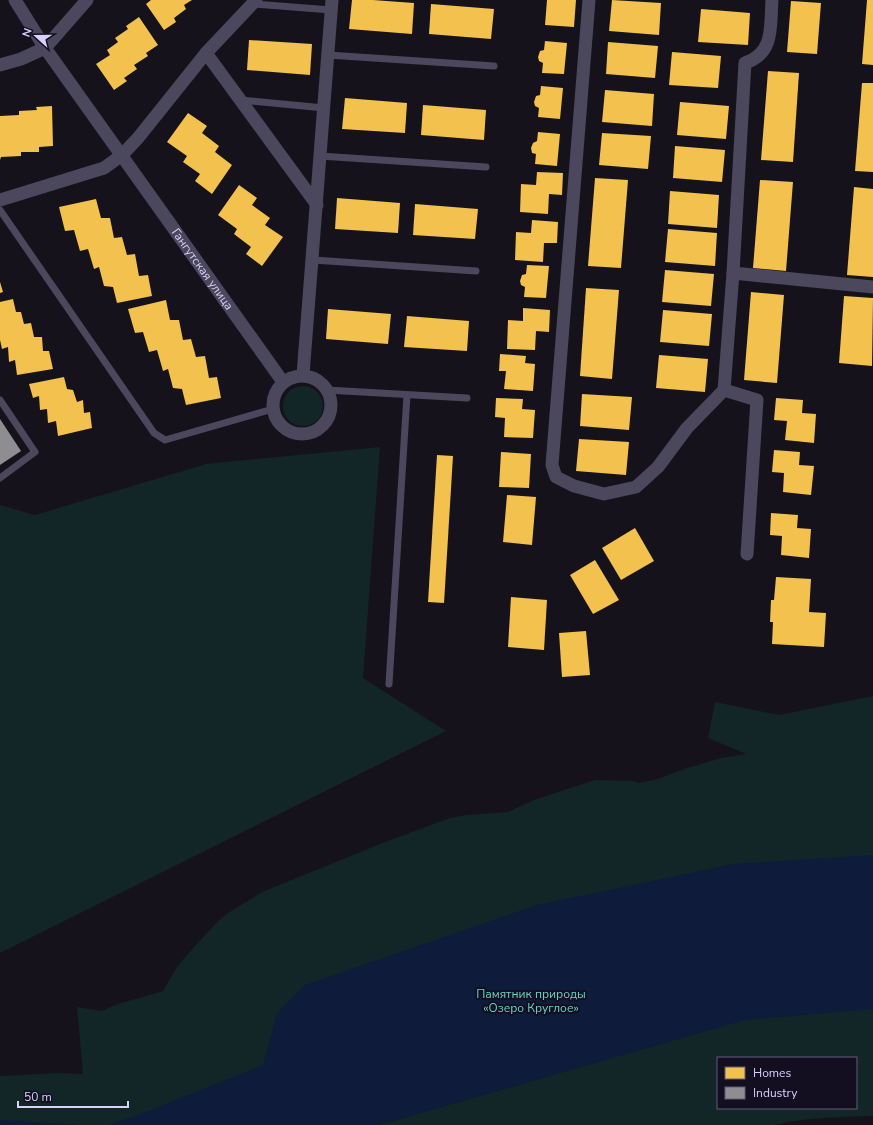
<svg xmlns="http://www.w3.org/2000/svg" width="873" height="1125" font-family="'Nunito Sans',sans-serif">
  <rect width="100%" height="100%" fill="#15121c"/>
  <!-- green -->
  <g fill="#122527" fill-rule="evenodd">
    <circle cx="303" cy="406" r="20"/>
    <path d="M380,447L363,678L446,731L0,953V505L35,515L206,464Z"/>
    <path d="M873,696V1116C841,1117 807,1117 775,1125H0V1076L58,1073L83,1074L77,1007L102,1011L118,1004L163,991L177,967L185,957L218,921L228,913L262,892L385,842L450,818L466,815L508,812L534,800L595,780L633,781L639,783L658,779L684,769L721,758L746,754L708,738L715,702L779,715ZM718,1058H856V1108H718Z"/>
  </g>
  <!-- water -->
  <g fill="#0f1b3b">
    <path d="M873,855V1009L745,1020L379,1125H109L146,1112L263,1065L277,1013L305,985L537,905L734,864Z"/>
    <path d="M0,1120L81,1125H0Z"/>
  </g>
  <!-- homes -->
  <g fill="#f2c14e">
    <path d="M151,0H192L184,5L186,9L174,18L176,22L164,30L146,4Z"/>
    <path d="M352,0H373L414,3L412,34L349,29Z"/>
    <path d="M547,0H576L574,27L545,25Z"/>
    <path d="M612,0L661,3L659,35L609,31Z"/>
    <path d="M867,0H873V65L862,64Z"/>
    <path d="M791,1L821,3L817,54L787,52Z"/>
    <path d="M431,4L494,9L491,39L429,34Z"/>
    <path d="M701,9L750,13L748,45L698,42Z"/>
    <path d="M139,17L158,45L146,53L148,56L134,65L137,69L124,78L127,81L114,90L96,64L110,55L107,50L118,42L115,38L128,29L126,26Z"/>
    <path d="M249,40L312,44L310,75L247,70Z"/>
    <path d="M545,41L567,43L564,74L542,73L543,63L539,61L538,57L540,51L544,50Z"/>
    <path d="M608,42L658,46L655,78L606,74Z"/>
    <path d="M672,52L721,56L718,88L669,85Z"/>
    <path d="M768,71L799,73L793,162L761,160Z"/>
    <path d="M862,83H873V172L855,171Z"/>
    <path d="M541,86L563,88L560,119L538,117L539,108L535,106L534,102L536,96L540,95Z"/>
    <path d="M605,90L654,94L652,126L602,122Z"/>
    <path d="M345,98L407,103L405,133L342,129Z"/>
    <path d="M680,102L729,106L726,139L677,135Z"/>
    <path d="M423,105L486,110L484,140L421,135Z"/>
    <path d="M52,106L53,146L39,147V152H21V156L1,157L0,160V116L19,115V111L37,110L36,107Z"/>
    <path d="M188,113L207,126L202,133L219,146L215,152L232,165L212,194L195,181L200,174L183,162L187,156L167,142Z"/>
    <path d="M538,132L560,134L557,166L535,164L536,154L532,153L531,148L533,143L537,141Z"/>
    <path d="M602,133L651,136L648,169L599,165Z"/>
    <path d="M675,146L725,150L722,182L673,178Z"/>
    <path d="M537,172L563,173L562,195L549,194L548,214L520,212L521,184L536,185Z"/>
    <path d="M595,178L628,180L621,268L588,266Z"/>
    <path d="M760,180L793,182L786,271L753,268Z"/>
    <path d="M239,185L257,198L252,205L270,218L265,225L283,237L262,266L246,254L251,247L234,234L237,229L218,215Z"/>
    <path d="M854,187L873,189V277L847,275Z"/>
    <path d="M670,191L719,195L717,228L668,224Z"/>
    <path d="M337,198L400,203L398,233L335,229Z"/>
    <path d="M96,199L101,218H110L114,238L122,237L127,255L135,254L139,276L148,275L152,296L117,303L113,287L104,286L99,267L94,269L88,249L80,251L74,230L65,231L59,207Z"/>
    <path d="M415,204L478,209L475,239L413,235Z"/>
    <path d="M532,220L558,222L557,243H544L543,262L515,260L516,232L531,233Z"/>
    <path d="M668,229L717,233L715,266L665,262Z"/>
    <path d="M527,265L549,266L546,298L524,297L525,287L521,285L520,281L522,275L526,274Z"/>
    <path d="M665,270L714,274L711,306L662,302Z"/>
    <path d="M0,282L3,292L0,293Z"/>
    <path d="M586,288L619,290L612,379L580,376Z"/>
    <path d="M751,292L784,295L777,383L744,380Z"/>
    <path d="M844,296L873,298L872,366L839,363Z"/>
    <path d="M13,299L16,312H21L24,324L31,323L34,337H42L43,351H49L53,369L17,375L15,360L9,362L8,347L2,349L0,340V302Z"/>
    <path d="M166,300L170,320H179L183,340L191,339L196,357L205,356L209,378L217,377L221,398L186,405L182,389L173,388L168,369L163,371L157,350L149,352L143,332L135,333L128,309Z"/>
    <path d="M523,308L550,310L549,332L536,331L535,350L507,349L508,320L523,321Z"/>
    <path d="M328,309L391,314L388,344L326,339Z"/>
    <path d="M663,310L712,314L709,346L660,342Z"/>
    <path d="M407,316L469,321L467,351L404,347Z"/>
    <path d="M500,354L526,356L525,363L535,364L533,391L504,389L506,371H499Z"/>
    <path d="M659,355L708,359L705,392L656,388Z"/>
    <path d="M64,377L67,389L73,390L77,402L83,400L84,413L90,412L92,428L58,436L56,421L48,423L47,409L40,410L39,396L33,398L29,384Z"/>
    <path d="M582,394L632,397L629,430L580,426Z"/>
    <path d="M496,398L523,399L522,409L535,410L533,438L504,437L505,418L495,417Z"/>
    <path d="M776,398L803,400L802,413L816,414L814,443L785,440L787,421L774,420Z"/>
    <path d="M579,439L629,442L626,475L576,471Z"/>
    <path d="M774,450L800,452L799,465L814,466L811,495L783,492L784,473L772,472Z"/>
    <path d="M501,452L531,454L529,488L499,487Z"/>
    <path d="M437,455L453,456L444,603L428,602Z"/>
    <path d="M507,495L536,497L532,545L503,542Z"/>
    <path d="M771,513L798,515L797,528L811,529L809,558L781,555L782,536L770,535Z"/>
    <path d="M635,528L654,561L621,580L602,548Z"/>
    <path d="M595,560L619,600L593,614L570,575Z"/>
    <path d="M776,577L811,579L809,612L826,613L824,647L772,644L773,622H770L771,600H774Z"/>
    <path d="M511,597L547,600L544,650L508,647Z"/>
    <path d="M586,631L590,675L562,677L559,633Z"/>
  </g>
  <!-- industry -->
  <path fill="#8d8d92" d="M0,419L21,451L0,465Z"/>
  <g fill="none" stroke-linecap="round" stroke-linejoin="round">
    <!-- service -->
    <g stroke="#4b475c" stroke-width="7">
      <path d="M253,4L331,10"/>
      <path d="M328,55L494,66"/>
      <path d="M241,100L324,108"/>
      <path d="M320,156L486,167"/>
      <path d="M0,210L154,433L165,440L273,409"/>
      <path d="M313,260L476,271"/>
      <path d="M327,390L467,398"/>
      <path d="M0,400L35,452L0,478"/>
      <path d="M389,684L407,395"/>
    </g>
    <!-- minor -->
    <g stroke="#4b475c" stroke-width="13">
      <path id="s1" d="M15,0L45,48L283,382"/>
      <path d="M589,0L552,465L556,477L574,486L604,494L636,487L658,467L687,428L724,390L733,273L745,63C775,53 770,26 772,0"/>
      <path d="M206,53L317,205"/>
      <path d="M0,65L21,59L45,48L87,0"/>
      <path d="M0,200L104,168L122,155L138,138L206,53L256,0"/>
      <path d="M733,273L873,287"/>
      <path d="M303,375L332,0"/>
      <circle cx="302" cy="405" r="29"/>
      <path d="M724,390L757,400L747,554"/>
    </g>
  </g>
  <g text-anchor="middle" stroke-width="4" stroke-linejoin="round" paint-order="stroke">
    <!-- street labels -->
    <g font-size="12" fill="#d9d0fc" stroke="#130e20">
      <text dy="4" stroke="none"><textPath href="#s1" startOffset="328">Гангутская улица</textPath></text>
    </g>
    <!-- park labels -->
    <g font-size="12" fill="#62d6c4" stroke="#130e20">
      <text x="531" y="998">Памятник природы<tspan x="531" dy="14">«Озеро Круглое»</tspan></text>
    </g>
  </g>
  <!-- legend -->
  <rect x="717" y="1057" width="140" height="52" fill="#130e20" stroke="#625c78"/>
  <rect x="725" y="1067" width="20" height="12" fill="#f2c14e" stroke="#625c78"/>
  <text x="753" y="1077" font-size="12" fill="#d9d0fc">Homes</text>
  <rect x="725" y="1087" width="20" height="12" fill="#8d8d92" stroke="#625c78"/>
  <text x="753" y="1097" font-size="12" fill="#d9d0fc">Industry</text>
  <!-- north arrow -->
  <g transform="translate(36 36) rotate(291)" stroke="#130e20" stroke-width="3" paint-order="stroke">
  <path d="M0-3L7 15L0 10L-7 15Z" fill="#d9d0fc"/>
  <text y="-6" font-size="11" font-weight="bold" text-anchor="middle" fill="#d9d0fc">N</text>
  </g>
  <!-- scale -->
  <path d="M18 1101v6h110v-6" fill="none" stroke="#d9d0fc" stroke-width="2"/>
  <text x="24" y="1101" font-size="12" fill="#d9d0fc" stroke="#130e20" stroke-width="3" paint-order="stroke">50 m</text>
</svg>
